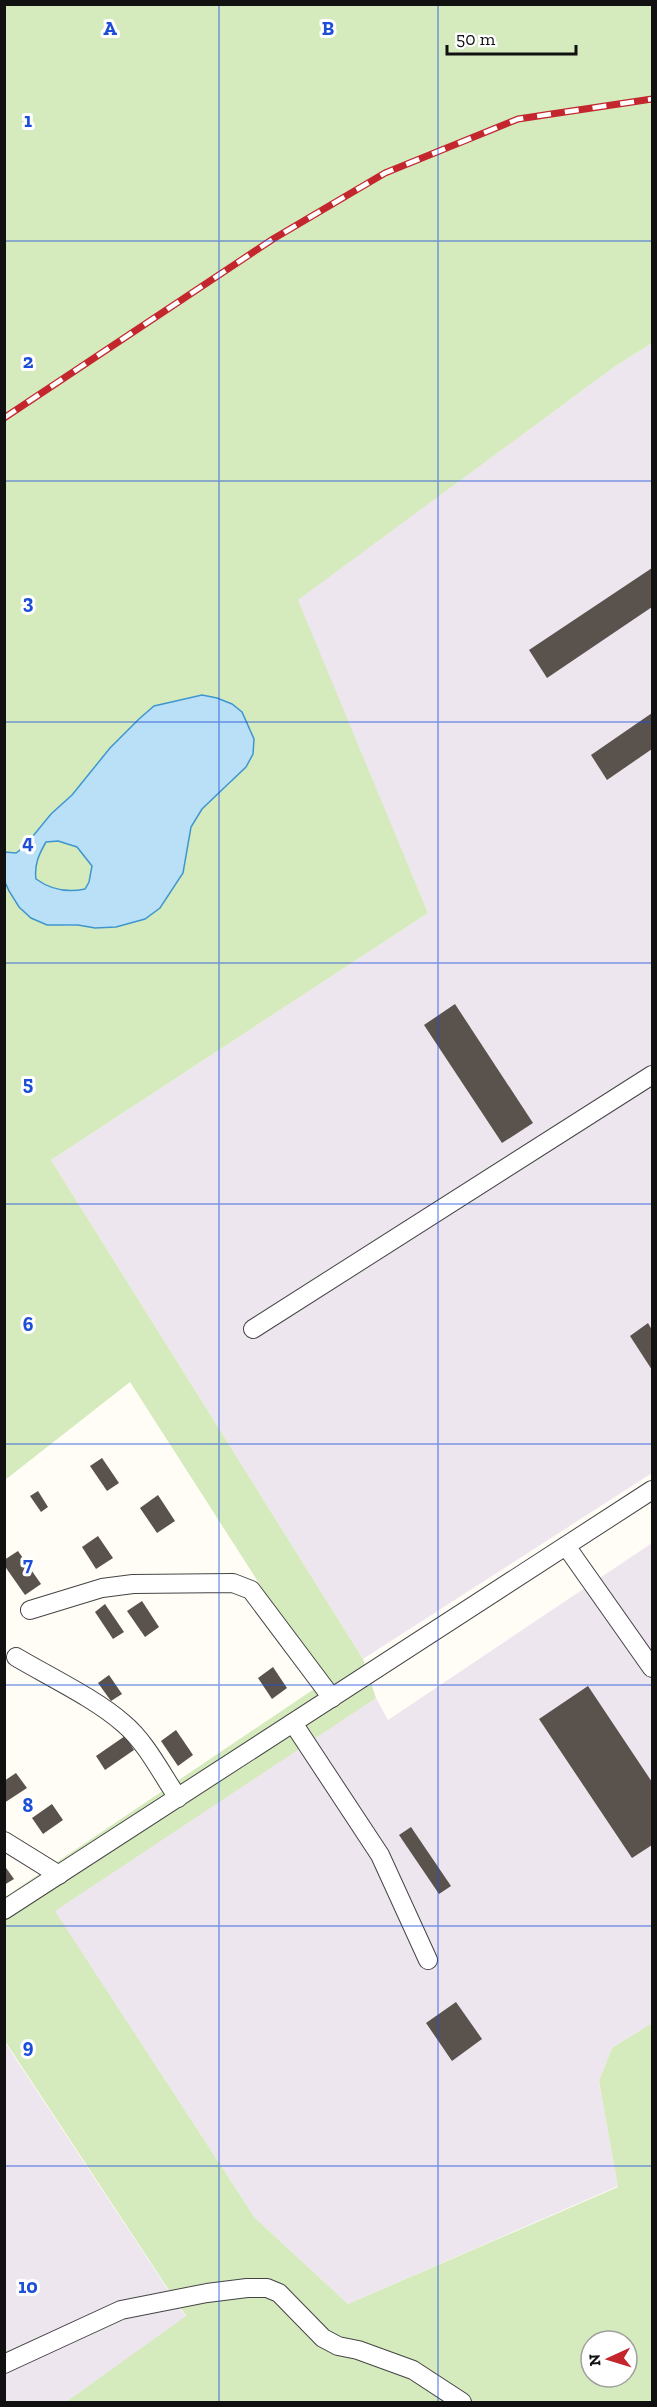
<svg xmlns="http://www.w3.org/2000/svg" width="657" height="2407" font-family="'Zilla Slab',serif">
  <rect width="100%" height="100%" fill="#fffdf5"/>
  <!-- industrial -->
  <g fill="#eee6ef">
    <path d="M652,343V1473L363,1659L51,1160L428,913L297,600L614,367Z"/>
    <path d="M652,1543V2023L612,2048L599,2081L618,2186L348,2304L255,2218L54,1910L376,1698L388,1720Z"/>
    <path d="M4,2041L186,2317L66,2402H5Z"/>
  </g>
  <!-- green -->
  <g fill="#d5ebbd" fill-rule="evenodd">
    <path d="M5,5H652V343L614,367L298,600L428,913L51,1160L363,1659L376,1698L55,1911L255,2218L348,2304L618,2187L599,2081L612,2048L652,2023V2402H66L186,2316L5,2041V1897L323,1683L130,1382L5,1480L4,882L9,891L65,926L78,925L95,928L170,894L183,873L191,827L202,809L231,783L254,739L248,726L202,695L154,706L139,719L110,748L72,795L51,814L24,847L16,853L5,852ZM591,2341H627V2377H591Z"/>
    <path d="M58,841L77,847L92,866L89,882L85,889C67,893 51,889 36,879C34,864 40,854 46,842Z"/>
  </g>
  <!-- water -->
  <path fill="#b9e0f7" stroke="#3f96cf" stroke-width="1.5" fill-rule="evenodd" d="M202,695L217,698L232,704L242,712L254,739L253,754L246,767L202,809L191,827L183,873L160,908L145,919L116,927L95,928L78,925H47L31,918L19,907L9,891L5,882V852L16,853L24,847L51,814L72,795L110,748L139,719L154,706ZM58,841L77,847L92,866L89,882L85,889C67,893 50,889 36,879C34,865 39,854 46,842Z"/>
  <!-- building -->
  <g fill="#5a524d">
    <path d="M652,568V607L547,678L529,650Z"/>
    <path d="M652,713V749L607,780L591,755Z"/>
    <path d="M455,1004L533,1123L502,1143L424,1025Z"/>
    <path d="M648,1323L652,1330V1370L630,1336Z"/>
    <path d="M102,1458L119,1483L107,1491L90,1466Z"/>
    <path d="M38,1491L48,1507L41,1512L30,1496Z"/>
    <path d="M158,1495L175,1521L157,1533L140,1508Z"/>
    <path d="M98,1536L113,1558L96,1569L82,1547Z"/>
    <path d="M18,1551L41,1584L25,1595L4,1565V1560Z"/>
    <path d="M142,1601L159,1627L145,1637L127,1611Z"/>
    <path d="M105,1604L124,1632L113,1639L95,1612Z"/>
    <path d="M273,1667L287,1688L272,1699L258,1678Z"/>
    <path d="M109,1675L122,1694L111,1701L98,1683Z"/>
    <path d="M588,1686L652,1782V1845L632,1858L539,1719Z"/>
    <path d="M176,1730L193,1755L178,1766L161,1741Z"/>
    <path d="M125,1736L134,1750L105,1770L96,1756Z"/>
    <path d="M16,1773L27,1788L4,1803V1781Z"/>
    <path d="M52,1804L63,1820L43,1834L32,1818Z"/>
    <path d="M411,1827L451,1886L439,1894L399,1835Z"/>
    <path d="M4,1865L14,1879L4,1885Z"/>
    <path d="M456,2002L482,2039L452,2061L426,2023Z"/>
  </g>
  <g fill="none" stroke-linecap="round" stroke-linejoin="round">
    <defs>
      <g id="minor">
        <path d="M253,1329L652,1075"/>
        <path d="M566,1546L652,1668"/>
        <path d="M30,1610L102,1588L133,1584L233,1583L251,1590L332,1698"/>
        <path d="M16,1657C48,1676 96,1699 123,1723C146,1742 161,1773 178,1798"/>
        <path d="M293,1723L380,1855L428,1960"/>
        <path d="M4,1841L59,1875"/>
        <path d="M4,1910L652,1490"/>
        <path d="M4,2364L121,2310L207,2293L247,2288H267L279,2293L323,2338L338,2346L358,2350L413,2370L462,2402"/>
      </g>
    </defs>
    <!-- minor casing -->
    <use href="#minor" stroke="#444" stroke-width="20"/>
    <!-- minor -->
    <use href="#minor" stroke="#fff" stroke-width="18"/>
    <defs>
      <path id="rail" d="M4,418L273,239L385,173L518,119L652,99"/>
    </defs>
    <!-- rail casing -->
    <use href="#rail" stroke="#c4262e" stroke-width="7"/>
    <!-- rail -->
    <use href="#rail" stroke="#fff" stroke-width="4.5" stroke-dasharray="14" stroke-linecap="butt"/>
  </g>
  <!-- grid -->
  <path fill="none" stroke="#1d4ed8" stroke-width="1.5" stroke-opacity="0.55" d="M219,4V2402M438,4V2402M4,241H652M4,481H652M4,722H652M4,963H652M4,1204H652M4,1444H652M4,1685H652M4,1926H652M4,2166H652"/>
  <g font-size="20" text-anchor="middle" font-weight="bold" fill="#1d4ed8" stroke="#fff" stroke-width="6" stroke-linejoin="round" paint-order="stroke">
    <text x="110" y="35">A</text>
    <text x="328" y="35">B</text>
    <text x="28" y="127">1</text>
    <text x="28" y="368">2</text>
    <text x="28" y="609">3</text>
    <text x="28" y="849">4</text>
    <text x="28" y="1090">5</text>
    <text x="28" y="1331">6</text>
    <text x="28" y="1571">7</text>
    <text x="28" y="1812">8</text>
    <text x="28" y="2053">9</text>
    <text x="28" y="2293">10</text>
  </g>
  <!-- border -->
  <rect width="657" height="2407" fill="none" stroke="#111111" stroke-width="12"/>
  <!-- north arrow -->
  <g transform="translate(609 2359) rotate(266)"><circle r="28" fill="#ffffff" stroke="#a0a0a0" stroke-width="1.5"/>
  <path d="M0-4.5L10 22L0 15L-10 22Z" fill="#c4262e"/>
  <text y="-9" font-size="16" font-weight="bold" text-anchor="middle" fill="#111111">N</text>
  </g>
  <!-- scale -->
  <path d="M447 45v9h129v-9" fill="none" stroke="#111111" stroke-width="3"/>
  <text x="456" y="45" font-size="18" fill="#111111" stroke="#ffffff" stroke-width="4.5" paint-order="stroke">50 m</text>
</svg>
